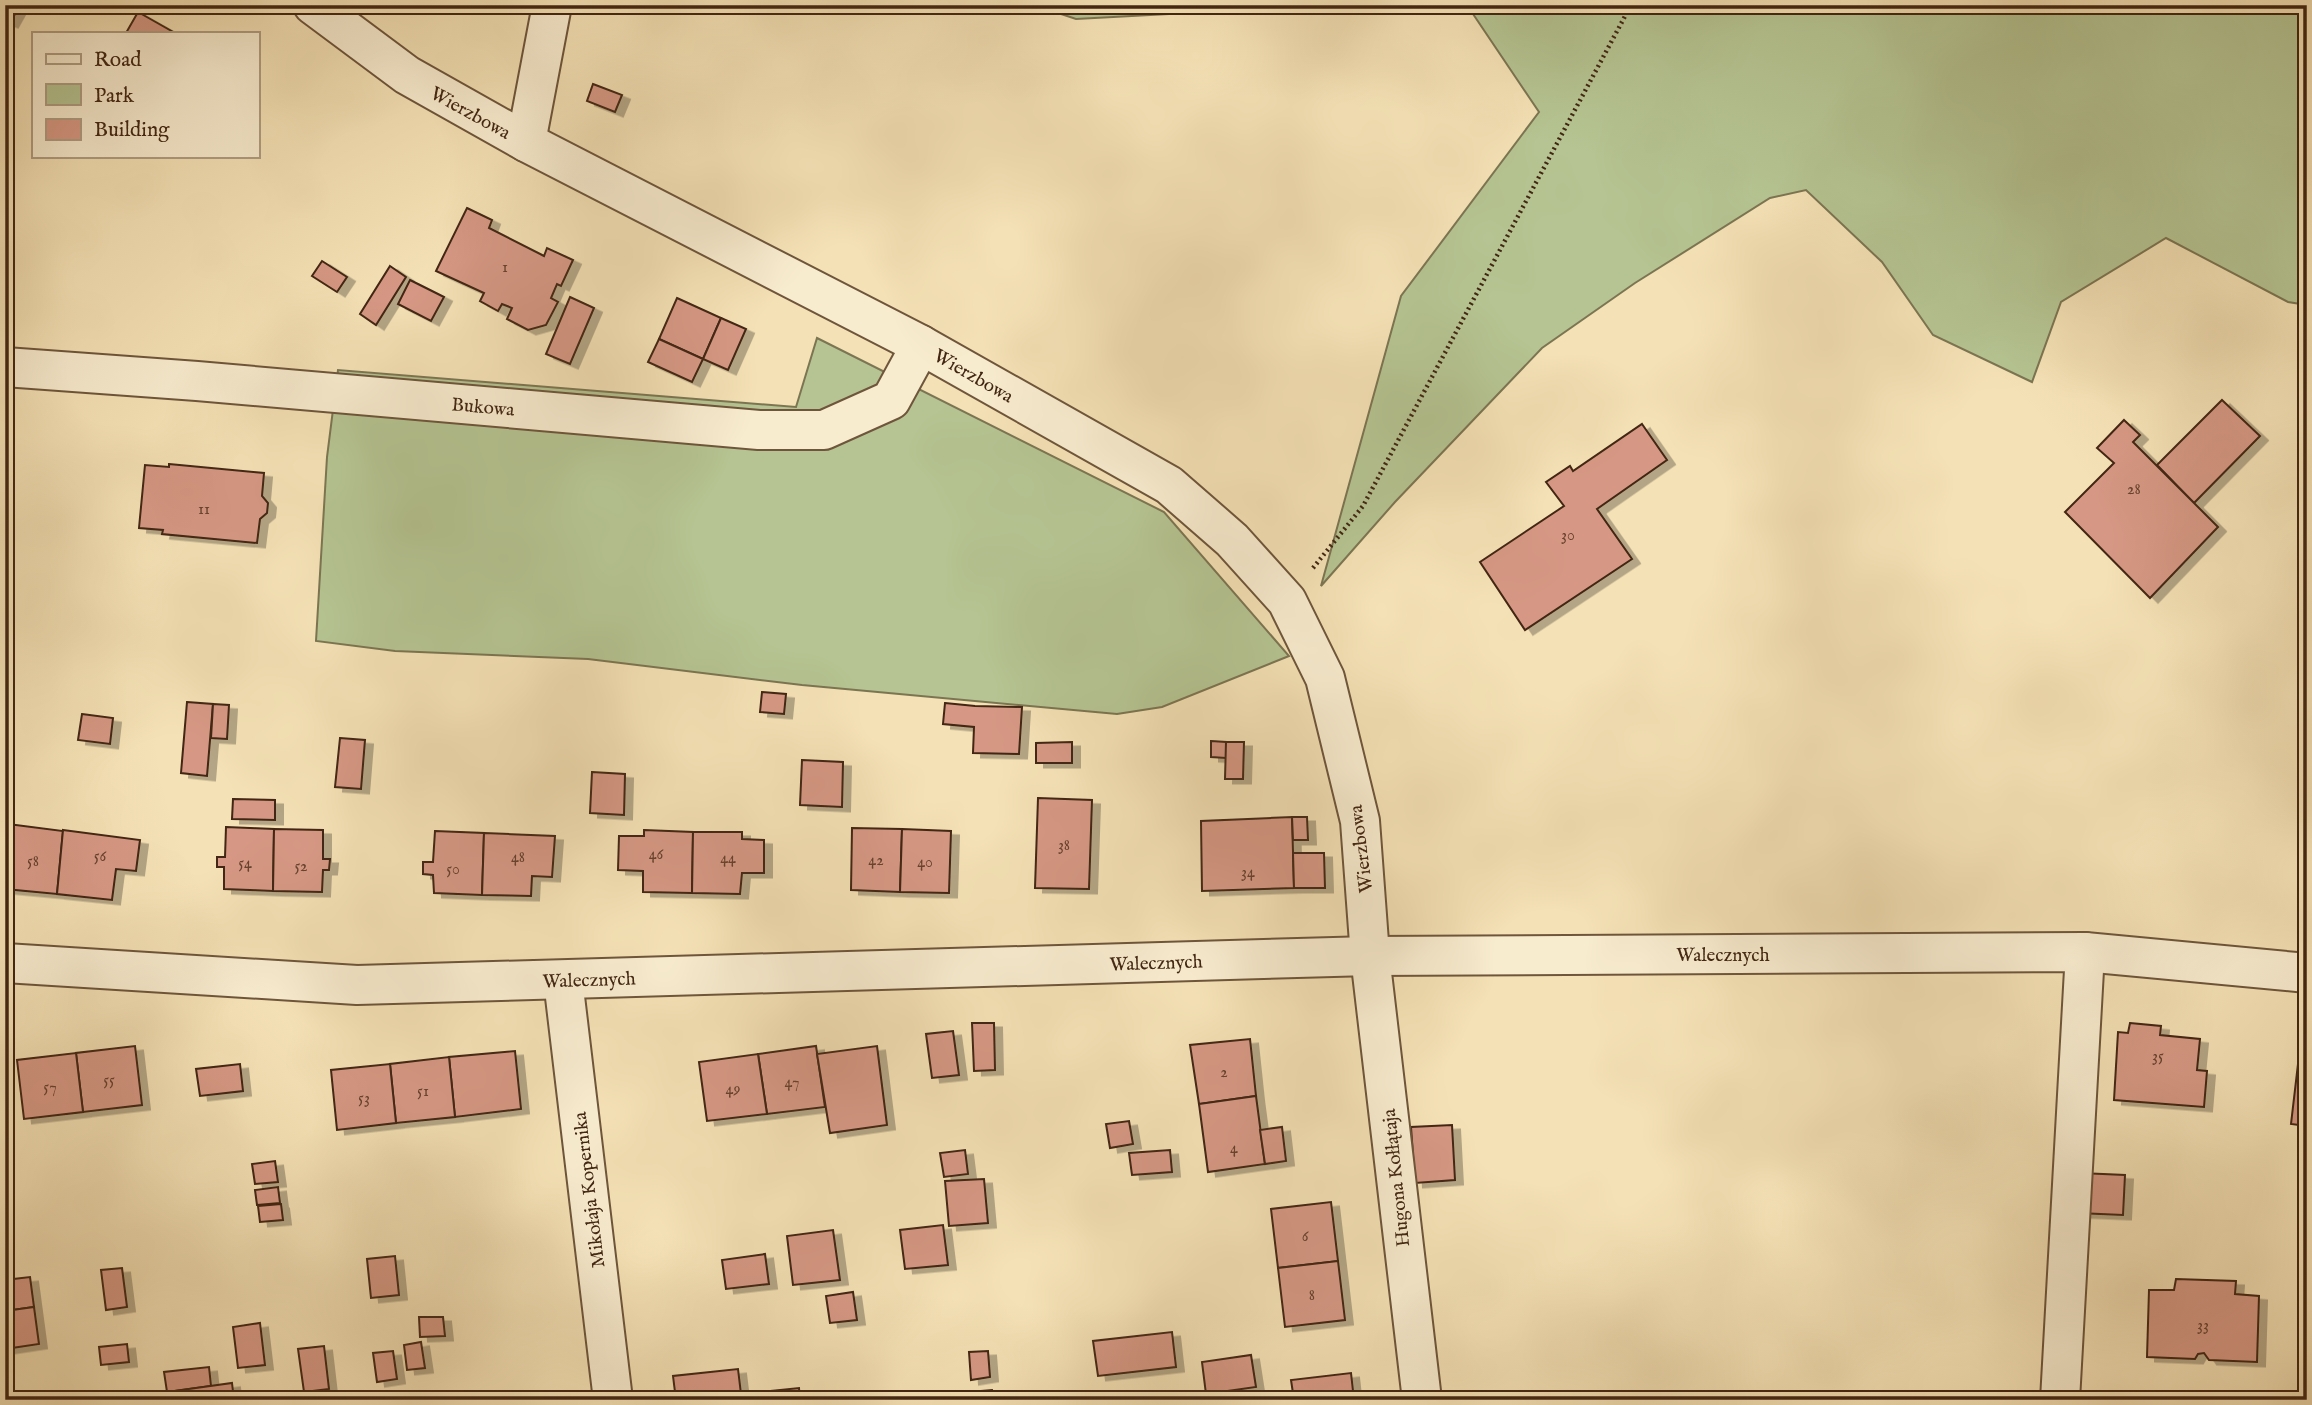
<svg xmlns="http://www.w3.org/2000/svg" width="2312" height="1405" font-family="'IM FELL English',serif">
  <defs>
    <filter id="shadow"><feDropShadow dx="8" dy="4.5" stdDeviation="0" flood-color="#0004"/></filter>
  </defs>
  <rect width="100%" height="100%" fill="#f4e1b5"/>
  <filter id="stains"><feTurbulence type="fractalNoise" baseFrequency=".00286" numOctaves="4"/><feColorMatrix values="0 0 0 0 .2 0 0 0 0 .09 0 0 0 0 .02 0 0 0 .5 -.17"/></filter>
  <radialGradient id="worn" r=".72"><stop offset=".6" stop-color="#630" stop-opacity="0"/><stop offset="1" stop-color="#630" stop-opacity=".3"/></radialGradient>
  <!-- green -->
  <g fill="#b5c492" stroke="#7c7552" stroke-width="2">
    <path d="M1034,5H1340L1076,19Z"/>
    <path d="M1467,5H2307V305L2288,302L2166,238L2061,302L2032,382L1933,335L1882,262L1806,190L1770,198L1635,283L1542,348L1395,502L1321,586L1401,296L1539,112Z"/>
    <path d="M817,338L1164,512L1289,656L1162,707L1117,714L802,685L588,659L395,651L316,641L327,457L338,370L796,407Z"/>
  </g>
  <!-- building -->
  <g fill="#d69884" stroke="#422612" stroke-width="2" filter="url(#shadow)">
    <path d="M5,5H20L10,23L5,21Z"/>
    <path d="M138,12L175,33H126Z"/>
    <path d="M593,84L622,95L615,112L587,101Z"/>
    <path d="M467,208L492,220L489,228L544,256L547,248L573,260L561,286L557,284L551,298L558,302L546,325L528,330L507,319L512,308L502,304L498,311L480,301L484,293L436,271Z"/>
    <path d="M322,261L347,277L337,292L312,276Z"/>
    <path d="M390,266L406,277L376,325L360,314Z"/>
    <path d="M410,280L444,297L431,321L398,304Z"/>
    <path d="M570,297L594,308L570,364L546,354Z"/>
    <path d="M677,298L721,318L703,359L659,339Z"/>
    <path d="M721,318L746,329L728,370L703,359Z"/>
    <path d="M659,339L703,359L692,382L648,362Z"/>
    <path d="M2222,400L2260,436L2194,503L2157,465Z"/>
    <path d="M2124,420L2140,435L2133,442L2218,527L2150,598L2065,512L2114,463L2097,448Z"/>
    <path d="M1642,424L1667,460L1597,509L1632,559L1525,630L1480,562L1564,506L1546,482L1570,466L1573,471Z"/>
    <path d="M169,464L264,473L262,496L268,503L267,513L260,519L257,543L162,534L163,530L139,528L145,465L169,467Z"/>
    <path d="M762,692L786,694L784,714L760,712Z"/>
    <path d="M187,702L213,704L207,776L181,773Z"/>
    <path d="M945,703L975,706L1022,707L1019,754L973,753L974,727L943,724Z"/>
    <path d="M213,704L229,705L227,739L211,738Z"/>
    <path d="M82,714L113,718L110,744L78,740Z"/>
    <path d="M340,738L365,740L361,789L335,787Z"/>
    <path d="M1211,741L1226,742V758L1211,757Z"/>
    <path d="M1072,742V763H1036V743Z"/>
    <path d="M1226,742H1244L1243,779H1225Z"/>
    <path d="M802,760L843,762L842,807L800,805Z"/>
    <path d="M592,772L625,774L624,815L590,813Z"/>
    <path d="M1038,798L1092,800L1089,889L1035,888Z"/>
    <path d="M233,799L275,800V820L232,819Z"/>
    <path d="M1292,817L1294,888L1202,891L1201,821Z"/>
    <path d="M1292,817H1307L1308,840H1293Z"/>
    <path d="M8,824L63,831L57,894L5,889V825Z"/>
    <path d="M226,827L274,829L273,891L224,889V867H217V857H225Z"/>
    <path d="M852,828L902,829L900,892L851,890Z"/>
    <path d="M274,829L323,830V859H330L329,870H323L322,892L273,891Z"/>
    <path d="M902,829L951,831L949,893L900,892Z"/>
    <path d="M63,830L140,840L136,871L116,869L112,900L57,894Z"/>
    <path d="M644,830L693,832L692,893L643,892V871L618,870L619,836H644Z"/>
    <path d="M435,831L484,833L482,895L434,893L433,875L423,874V862H433Z"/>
    <path d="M693,832H742V839L764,840V873H742L740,894L692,893Z"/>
    <path d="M484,833L555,836L552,877L532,876L531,896L482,895Z"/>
    <path d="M1293,853H1324L1325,888H1294Z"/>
    <path d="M972,1023H994L995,1070L974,1071Z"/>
    <path d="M2130,1023L2161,1026L2160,1035L2200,1039L2197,1070L2207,1071L2204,1107L2114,1100L2118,1032L2128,1033Z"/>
    <path d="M953,1031L959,1075L932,1078L926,1034Z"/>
    <path d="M1250,1039L1256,1096L1199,1104L1190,1045Z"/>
    <path d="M135,1046L142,1105L83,1112L76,1053Z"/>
    <path d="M816,1046L825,1107L767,1114L758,1054Z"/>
    <path d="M877,1046L887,1125L830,1133L817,1054Z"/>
    <path d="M2300,1047L2307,1048V1126L2291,1124Z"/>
    <path d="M515,1051L521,1109L455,1117L449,1057Z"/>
    <path d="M76,1053L83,1112L24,1119L17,1060Z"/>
    <path d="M758,1054L767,1114L707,1121L699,1062Z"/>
    <path d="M449,1057L455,1117L396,1123L390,1064Z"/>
    <path d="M240,1064L243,1091L200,1096L196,1069Z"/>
    <path d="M390,1064L396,1123L337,1130L331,1070Z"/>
    <path d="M1256,1096L1265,1164L1208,1172L1199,1104Z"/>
    <path d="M1129,1121L1133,1144L1110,1148L1106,1124Z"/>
    <path d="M1452,1125L1455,1180L1415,1183L1411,1127Z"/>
    <path d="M1282,1127L1286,1161L1265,1164L1260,1130Z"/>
    <path d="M965,1150L968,1174L944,1177L940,1153Z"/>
    <path d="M1170,1150L1172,1172L1132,1175L1129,1153Z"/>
    <path d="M275,1161L278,1182L255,1184L252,1164Z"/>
    <path d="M2080,1173L2125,1175L2123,1215L2078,1213Z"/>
    <path d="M984,1179L988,1223L949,1226L945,1181Z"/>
    <path d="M278,1187L280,1203L257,1205L255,1190Z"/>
    <path d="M1331,1202L1338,1261L1278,1268L1271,1209Z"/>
    <path d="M281,1204L283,1220L260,1222L258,1206Z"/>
    <path d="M943,1225L948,1265L905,1269L900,1230Z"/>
    <path d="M833,1230L840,1280L793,1285L787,1236Z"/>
    <path d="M765,1254L769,1284L726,1289L722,1260Z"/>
    <path d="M395,1256L399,1295L371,1298L367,1259Z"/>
    <path d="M1338,1261L1345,1320L1285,1327L1278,1268Z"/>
    <path d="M122,1268L127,1307L106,1310L101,1270Z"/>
    <path d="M30,1277L34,1307L5,1311V1280Z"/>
    <path d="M2176,1279L2236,1281L2235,1294L2259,1296L2257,1362L2209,1360L2204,1353L2198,1354L2195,1359L2147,1357L2149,1290H2174Z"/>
    <path d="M853,1292L857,1320L830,1323L826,1296Z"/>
    <path d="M34,1307L39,1344L5,1349V1311Z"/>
    <path d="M419,1317H443L445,1336L420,1337Z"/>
    <path d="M260,1323L265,1365L238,1368L233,1327Z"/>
    <path d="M1172,1332L1176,1367L1098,1376L1093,1341Z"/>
    <path d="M421,1342L425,1368L407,1370L404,1345Z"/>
    <path d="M127,1344L129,1362L101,1365L99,1347Z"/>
    <path d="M324,1346L329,1389L304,1392L298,1349Z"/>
    <path d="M393,1351L397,1379L377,1382L373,1353Z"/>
    <path d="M988,1351L990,1377L971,1380L969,1352Z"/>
    <path d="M1251,1355L1256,1387L1206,1394L1202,1362Z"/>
    <path d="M209,1367L211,1386L167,1392L164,1372Z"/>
    <path d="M738,1369L741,1394L799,1388L800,1400H676L673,1376Z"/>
    <path d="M1351,1373L1354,1400H1294L1291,1380Z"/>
    <path d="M232,1383L234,1400H168L167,1392Z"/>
    <path d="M992,1390L994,1400H971L970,1392Z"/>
  </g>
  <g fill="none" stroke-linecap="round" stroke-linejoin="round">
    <defs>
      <g id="minor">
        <path d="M313,5L407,75L526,142L921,345L1169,485L1232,540L1287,601L1325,678L1360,821L1370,956L1422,1400"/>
        <path d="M526,142L552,5"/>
        <path d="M5,367L197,381L759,430H824L891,400L921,345"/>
        <path d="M5,963L357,985L1370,956L2085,952L2307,973"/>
        <path d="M563,980L613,1400"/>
        <path d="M2060,1400L2085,952"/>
      </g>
    </defs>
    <!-- minor casing -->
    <use href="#minor" stroke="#6e553b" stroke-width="42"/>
    <!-- path -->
    <path stroke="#422612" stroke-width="4.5" stroke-dasharray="2 3.5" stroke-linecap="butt" d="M1313,568L1363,506L1631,5"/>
    <!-- minor -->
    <use href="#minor" stroke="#f8eccf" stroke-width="38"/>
  </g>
  <g text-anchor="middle" stroke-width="5" stroke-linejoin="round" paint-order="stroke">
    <!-- number labels -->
    <g font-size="16" fill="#67422e">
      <text x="505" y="272">1</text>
      <text x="2134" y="494">28</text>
      <text x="204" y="514">11</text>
      <text x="1568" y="540">30</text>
      <text x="1064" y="850">38</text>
      <text x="656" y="859">46</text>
      <text x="100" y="861">56</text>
      <text x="518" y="862">48</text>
      <text x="728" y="863">44</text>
      <text x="876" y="865">42</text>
      <text x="33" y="866">58</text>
      <text x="925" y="867">40</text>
      <text x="245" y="868">54</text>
      <text x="301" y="871">52</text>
      <text x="453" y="874">50</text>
      <text x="1248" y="877">34</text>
      <text x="2158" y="1061">35</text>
      <text x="1224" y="1077">2</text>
      <text x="109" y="1085">55</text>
      <text x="792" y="1087">47</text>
      <text x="50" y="1092">57</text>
      <text x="733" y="1094">49</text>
      <text x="423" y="1096">51</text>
      <text x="364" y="1103">53</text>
      <text x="1234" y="1153">4</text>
      <text x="1305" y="1241">6</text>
      <text x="1312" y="1300">8</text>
      <text x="2203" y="1330">33</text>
    </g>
    <!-- street labels -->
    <g font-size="19" fill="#422612" stroke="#f8eccf">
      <text transform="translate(471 112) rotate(29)" y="7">Wierzbowa</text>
      <text transform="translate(974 375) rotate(30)" y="7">Wierzbowa</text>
      <text transform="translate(483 406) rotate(5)" y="7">Bukowa</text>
      <text transform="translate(1360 849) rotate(-97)" y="7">Wierzbowa</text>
      <text x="1723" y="961">Walecznych</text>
      <text transform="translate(1156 962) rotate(-2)" y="7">Walecznych</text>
      <text transform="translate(589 979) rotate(-2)" y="7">Walecznych</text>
      <text transform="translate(1395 1178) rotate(-96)" y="7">Hugona Kołłątaja</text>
      <text transform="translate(588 1190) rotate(-97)" y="7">Mikołaja Kopernika</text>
    </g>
  </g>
  <!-- margin -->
  <rect width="2312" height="1405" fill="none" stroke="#f4e1b5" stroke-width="28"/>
  <rect x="7" y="7" width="2298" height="1391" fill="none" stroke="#422612" stroke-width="3.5"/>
  <rect x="14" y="14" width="2284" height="1377" fill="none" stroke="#422612" stroke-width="2"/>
  <!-- legend -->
  <rect x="32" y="32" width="228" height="126" fill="#f8eccf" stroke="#af9d83" stroke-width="2"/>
  <rect x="46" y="54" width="35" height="10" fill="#f8eccf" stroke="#af9d83" stroke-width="2"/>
  <text x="94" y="66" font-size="21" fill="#422612">Road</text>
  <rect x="46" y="84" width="35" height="21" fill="#b5c492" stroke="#af9d83" stroke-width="2"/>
  <text x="94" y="102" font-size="21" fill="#422612">Park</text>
  <rect x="46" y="119" width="35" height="21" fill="#d69884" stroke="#af9d83" stroke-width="2"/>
  <text x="94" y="136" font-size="21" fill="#422612">Building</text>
  <rect width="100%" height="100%" filter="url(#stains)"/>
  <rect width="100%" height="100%" fill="url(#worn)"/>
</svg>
